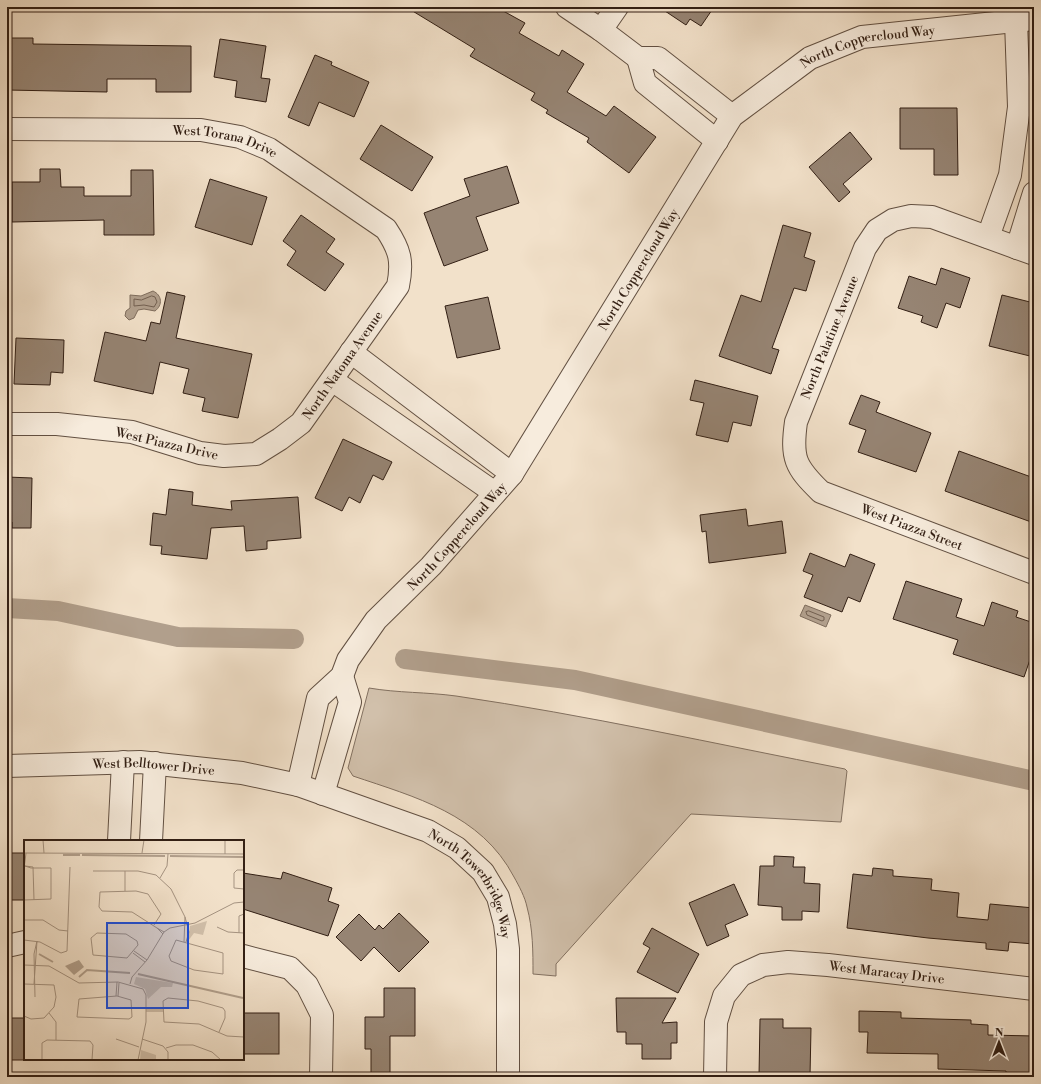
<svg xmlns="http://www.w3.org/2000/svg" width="1041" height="1084" font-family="'Libre Bodoni',serif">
  <rect width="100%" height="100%" fill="#f2e1ca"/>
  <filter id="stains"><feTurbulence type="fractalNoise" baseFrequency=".005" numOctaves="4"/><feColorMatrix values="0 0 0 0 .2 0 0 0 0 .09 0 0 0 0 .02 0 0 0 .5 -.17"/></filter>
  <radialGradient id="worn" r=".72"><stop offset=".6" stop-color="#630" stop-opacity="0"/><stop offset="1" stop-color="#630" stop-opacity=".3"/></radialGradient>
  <!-- green -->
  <path fill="#d1c0ab" stroke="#827060" d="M369,688C398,693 427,692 456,696C586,715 716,744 845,769L847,771L841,822L691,814L556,964V976L533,974C533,952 533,929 527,907C525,897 519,886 514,877C481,814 415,797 353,776L348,768Z"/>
  <!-- water -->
  <g fill="#b19f8c" stroke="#7e6c5c">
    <path d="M153,291C162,295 163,305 155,311L144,309L138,310L134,318L129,320L125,316L126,311L130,308V295L141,296Z"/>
    <path d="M805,605L831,615L826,627L800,616Z"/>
  </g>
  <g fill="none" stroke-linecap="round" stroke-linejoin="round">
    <!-- shore -->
    <g stroke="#725f50" stroke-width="1">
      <path d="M152,296L155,297L157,302L154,307L144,305L134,306V299L141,300Z"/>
      <path d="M809,611L824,617V620L822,621L807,615L806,612Z"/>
    </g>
    <!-- canal -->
    <g stroke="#b19f8c" stroke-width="20">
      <path d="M7,608L58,611L178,637L294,639"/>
      <path d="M405,659L575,680L1034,781"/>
    </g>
  </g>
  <!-- building -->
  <g fill="#968473" stroke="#321f14">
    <path d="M406,7H496L525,23L519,33L559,56L562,50L584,64L567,92L606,116L614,106L656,137L629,173L587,142L589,138L546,113L548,110L531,100L535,93L470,56L475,49Z"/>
    <path d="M659,7H714L701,26L690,19L686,25Z"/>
    <path d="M7,38H33V44L191,46V92H156V79H107V92L7,90Z"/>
    <path d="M220,39L266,46L261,78L270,79L266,102L235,97L237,81L214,77Z"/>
    <path d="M315,55L332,62L331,65L369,82L354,117L319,102L309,126L288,117Z"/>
    <path d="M900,108H957L958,175H934V149H900Z"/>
    <path d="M381,125L433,157L412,191L360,159Z"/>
    <path d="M850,132L872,159L843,184L850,192L839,202L809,167Z"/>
    <path d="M507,166L519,203L476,217L488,250L444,266L424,213L470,196L464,179Z"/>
    <path d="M40,169H60L61,187H84V196H131V170H153L154,235H104V220L12,222V182H40Z"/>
    <path d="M210,179L267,197L252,245L195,227Z"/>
    <path d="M301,215L335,239L326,252L344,264L325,291L287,265L296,251L283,241Z"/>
    <path d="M783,225L811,233L804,257L815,261L806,291L794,288L772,348L779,350L771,374L719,356L741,295L761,302Z"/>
    <path d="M941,268L970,278L960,308L946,303L937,328L921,322L923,316L898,308L909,276L936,285Z"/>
    <path d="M167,292L185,296L176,338L252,354L238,418L202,411L205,398L183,393L189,369L160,362L153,394L94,381L105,332L146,341L151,322L160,324Z"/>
    <path d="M1002,295L1034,303V357L989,346Z"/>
    <path d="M488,297L500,349L457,358L445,306Z"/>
    <path d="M16,338L64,340L63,373L51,372L50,385L14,384Z"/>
    <path d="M695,380L758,396L751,426L733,422L728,442L696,435L704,403L690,400Z"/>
    <path d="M861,395L880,402L876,412L931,433L916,472L858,452L866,430L849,424Z"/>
    <path d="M343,439L392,462L383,480L373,475L360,503L349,497L342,511L315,498Z"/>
    <path d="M959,451L1034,478V523L945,491Z"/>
    <path d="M7,477L32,478L31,528H12V522H7Z"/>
    <path d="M169,489L193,492L192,505L232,510L231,501L298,497L301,538L267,541V549L246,551L244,526L211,528L207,559L161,554L162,546L150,545L153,513L166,515Z"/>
    <path d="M746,509L748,526L782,521L786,553L709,563L706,531L702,532L700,515Z"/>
    <path d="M810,553L845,567L850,554L875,564L860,602L848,597L842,612L804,597L813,575L803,571Z"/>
    <path d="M906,581L962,599L956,617L984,626L992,602L1018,611L1016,617L1034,623V648L1024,677L953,654L958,640L893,619Z"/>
    <rect x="10" y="853" width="15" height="47"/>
    <path d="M774,856L794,857L793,867H805L804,883L820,884L819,912L802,911V920H782V907L758,905L760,866H774Z"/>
    <path d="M873,868L893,870V876L932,879L931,890L959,893L957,917L988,920L990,904L1034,908V944L1009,942L1008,951L986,949V943L928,938L847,928L853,874L872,876Z"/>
    <path d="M283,872L332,888L328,901L339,905L328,936L243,909V873L281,879Z"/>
    <path d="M734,884L748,915L725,925L729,936L707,946L689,903Z"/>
    <path d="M399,913L429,942L399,972L374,947L361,961L336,937L359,914L375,930L379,925L383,929Z"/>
    <path d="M652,928L699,954L678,993L637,972L650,948L643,944Z"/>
    <path d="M384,988H415V1036H390V1077H371V1049H365V1017H384Z"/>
    <path d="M616,998H676L662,1023L677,1022V1043H671V1059H642V1044H626V1032H617Z"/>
    <path d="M859,1011L901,1012V1018L971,1020V1024L988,1025V1035L1034,1036V1077H1006V1071L938,1069V1054L867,1053L868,1032H859Z"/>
    <rect x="243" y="1013" width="36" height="41"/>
    <path d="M7,1018H25V1060H10V1044H7Z"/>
    <path d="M760,1019H783V1028H811L810,1076H759Z"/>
  </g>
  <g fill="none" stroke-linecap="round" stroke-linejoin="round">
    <defs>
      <g id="minor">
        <path d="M567,7L601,30L638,58"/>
        <path d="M601,30L617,7"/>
        <path id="s1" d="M7,129L201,130L240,137L269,149L386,229C400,250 403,261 398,286L301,423L280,439L256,454L224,456L200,453L132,432L57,424H7"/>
        <path d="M717,141L645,83L638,58H658L732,116"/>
        <path d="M988,237L1010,175L1019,107L1016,21L1013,7"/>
        <path d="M1017,248L1034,193"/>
        <path id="s2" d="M1034,254L932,217L911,216L893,220L877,230L865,248L796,422C791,458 795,467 821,492L1034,573"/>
        <path d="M351,352L512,474"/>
        <path d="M332,380L495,493"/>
        <path id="s3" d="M7,766L140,762L242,773L298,785L428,831L457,848L483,872L498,897L505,924L508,949V1077"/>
        <path id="s4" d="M298,785L318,698L342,676L348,660L376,620L431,566L512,474L732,116L810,58L862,37L1034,19"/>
        <path d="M323,794L350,702L342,676"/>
        <path d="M119,841L123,762"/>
        <path d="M151,841L155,763"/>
        <path d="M7,946L25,942"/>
        <path d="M243,956L290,968L307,985L322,1015L321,1077"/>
        <path id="s5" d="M715,1077L716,1022L724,996L741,975L763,965L788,962L828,965L1034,989"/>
      </g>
    </defs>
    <!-- minor casing -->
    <use href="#minor" stroke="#625042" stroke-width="24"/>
    <!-- minor -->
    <use href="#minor" stroke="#f7ecdd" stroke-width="22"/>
  </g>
  <g text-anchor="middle" stroke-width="3" stroke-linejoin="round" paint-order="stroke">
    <!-- street labels -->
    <g font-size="13" fill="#321f14" stroke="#f7ecdd">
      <text dy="5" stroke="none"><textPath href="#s4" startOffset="964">North Coppercloud Way</textPath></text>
      <text dy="5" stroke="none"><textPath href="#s1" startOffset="220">West Torana Drive</textPath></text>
      <text dy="5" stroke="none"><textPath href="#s4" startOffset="628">North Coppercloud Way</textPath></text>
      <text transform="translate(829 337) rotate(-68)" y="5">North Palatine Avenue</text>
      <text transform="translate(342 365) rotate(-55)" y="5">North Natoma Avenue</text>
      <text transform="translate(167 443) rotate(13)" y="5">West Piazza Drive</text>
      <text dy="5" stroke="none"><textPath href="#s2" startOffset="552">West Piazza Street</textPath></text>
      <text dy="5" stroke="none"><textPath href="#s4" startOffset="304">North Coppercloud Way</textPath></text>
      <text dy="5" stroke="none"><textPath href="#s3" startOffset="147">West Belltower Drive</textPath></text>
      <text dy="5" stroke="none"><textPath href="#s3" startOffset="502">North Towerbridge Way</textPath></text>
      <text dy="5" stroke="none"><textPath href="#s5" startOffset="258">West Maracay Drive</textPath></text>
    </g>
  </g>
  <!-- overview -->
  <g transform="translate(24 840)">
    <rect width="220" height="220" fill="#f2e1ca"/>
    <path d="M183,81L179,95L170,93L164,101L166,86ZM112,137L149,143L148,147H137L124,159L121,149L110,144ZM117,210L132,215V220H116Z" fill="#d1c0ab"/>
    <path d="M55,120L60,127L50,135L41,126Z" fill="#b19f8c"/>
    <path fill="none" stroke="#b19f8c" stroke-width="2" d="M39,15H56M58,15L141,16M146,16L220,17M15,114L29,122M114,134L219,158M55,137L63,130L106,133"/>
    <path fill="none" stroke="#a59381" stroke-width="1" d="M19,0L20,13M92,0H105M201,0V14M0,13L220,14M118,13L120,0M9,27L10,60M0,29L2,13M220,30H213L210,33V48L220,49M69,31H114L132,35L147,49L161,77M101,31V51M136,38L143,26L144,14M0,60L27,59V28H7L1,26L9,27M0,80H19L35,90L44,91M130,85L137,74L124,54L112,51L76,52L75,67L78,71L108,72L133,88M193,87L204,92L220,93M73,93L102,94L113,101L114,105L103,118L69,115L67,98ZM215,93V76L220,74M139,94L133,88L140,92M0,100L16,102L37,113L43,111L46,27M152,100L199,113V134L170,130L147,121L145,116ZM160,102L161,77L165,92L162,102M110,111L123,120M109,113L121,122M0,125L25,126L55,143L94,142L119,149L122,155V182L114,220M0,144L30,145L32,157L30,167L20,178L7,179L0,176M10,144L13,101M106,144L108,137L123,120L140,92L146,88L171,83L210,63L220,62M92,156L93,142M93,156L107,160L108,177L105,179L53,177L55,159ZM94,156L95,143M11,157L10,114L13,101M122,169H139M122,171H139M25,173L32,182V200M195,192L201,178V171L199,168L174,161L144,158L139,161L140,182L175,184L203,196L220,197M92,199L115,207M118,199L139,206L144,212V220M142,208L152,205H169L188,212L197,220M18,220V203L23,200L66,201L69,205L68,220"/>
    <path fill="#1d4ed8" fill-opacity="0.15" stroke="#1d4ed8" stroke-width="2" d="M83,83H164V168H83Z"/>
    <rect width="220" height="220" fill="none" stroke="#321f14" stroke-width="2"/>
  </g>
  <!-- margin -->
  <rect width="1041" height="1084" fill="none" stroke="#f2e1ca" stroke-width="24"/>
  <rect x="8" y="8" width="1025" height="1068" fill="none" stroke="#321f14" stroke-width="2"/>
  <rect x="12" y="12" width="1017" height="1060" fill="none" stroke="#321f14"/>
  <!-- north arrow -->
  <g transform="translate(999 1042)" stroke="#f7ecdd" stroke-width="3" paint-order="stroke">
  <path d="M0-3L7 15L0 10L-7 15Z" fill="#321f14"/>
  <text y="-6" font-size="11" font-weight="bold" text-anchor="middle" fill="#321f14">N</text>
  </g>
  <rect width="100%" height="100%" filter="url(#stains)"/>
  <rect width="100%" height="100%" fill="url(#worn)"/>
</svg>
